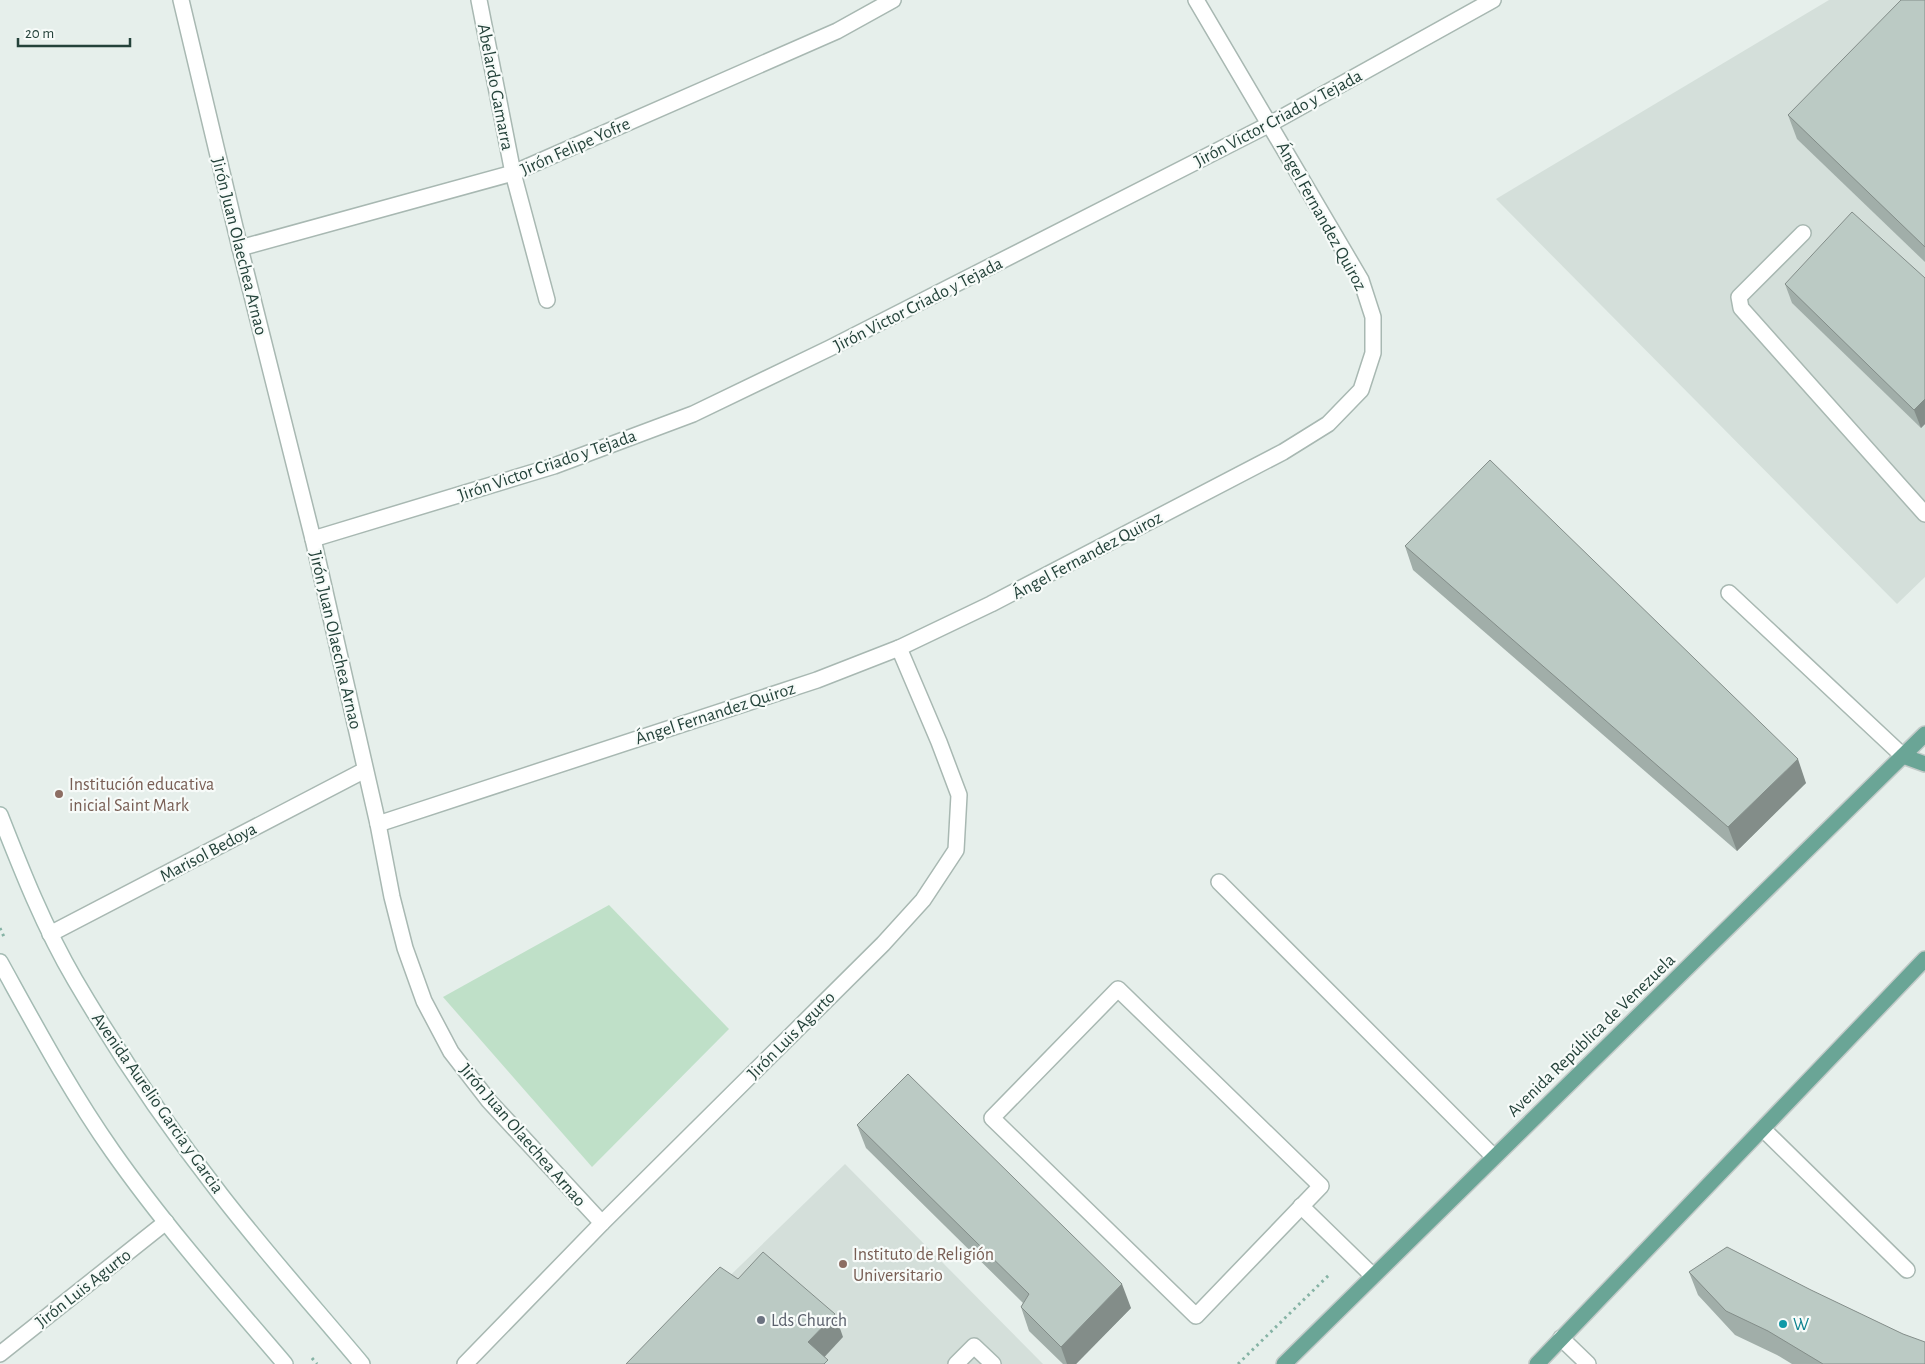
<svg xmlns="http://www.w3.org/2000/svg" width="1925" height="1364" font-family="'Alegreya Sans',sans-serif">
  <rect width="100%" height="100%" fill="#e6efeb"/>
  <!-- built -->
  <g fill="#d4dfda">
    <path d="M1829,0H1925V577L1897,604L1496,199Z"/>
    <path d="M845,1164L1043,1364H639Z"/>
  </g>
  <!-- green -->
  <path fill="#bfe0c8" d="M609,905L729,1029L592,1167L443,997Z"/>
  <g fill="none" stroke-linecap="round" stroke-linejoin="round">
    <defs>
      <g id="lane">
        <path d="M513,173L547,300"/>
        <path d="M1803,233L1739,297L1741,308L1925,514"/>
        <path d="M1729,593L1903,756"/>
        <path d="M1219,882L1494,1157"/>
        <path d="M1118,989L1321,1186L1196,1316L992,1118Z"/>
        <path d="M1763,1129L1907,1270"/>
        <path d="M1301,1206L1373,1276"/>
        <path d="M1561,1338L1588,1364"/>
        <path d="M956,1364L974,1346L993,1364"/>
      </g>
      <g id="street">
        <path d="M181,0L240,248L313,539L378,824L392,897L405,948L424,1001L451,1052L489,1101L602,1223"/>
        <path d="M479,0L513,173"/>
        <path d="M240,248L513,173L837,31L893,0"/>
        <path d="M313,539L554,466L693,414L830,348L1270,124L1493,0"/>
        <path d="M378,824L817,680L899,648L991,604L1283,452L1328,424L1361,390L1373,353V317L1361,280L1196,0"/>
        <path d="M50,934L365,770"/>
        <path d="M0,1354L166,1222"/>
        <path d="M465,1364L602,1223L883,944L923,900L956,850L959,795L939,742L899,648"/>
      </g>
      <g id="secondary">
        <path d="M0,815C22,871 44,927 75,980C119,1055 168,1127 221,1195C266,1253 315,1308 362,1364"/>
        <path d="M0,962C36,1027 70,1091 113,1152C165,1226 226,1295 285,1364"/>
      </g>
      <g id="primary">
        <path d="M1903,756L1925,764"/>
        <path d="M1284,1364L1925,734"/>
        <path d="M1537,1364L1925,959"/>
      </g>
    </defs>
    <!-- lane casing -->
    <use href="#lane" stroke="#a8b8b2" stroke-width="18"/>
    <!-- street casing -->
    <use href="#street" stroke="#a8b8b2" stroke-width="18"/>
    <!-- secondary casing -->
    <use href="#secondary" stroke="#a4bbb3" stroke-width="18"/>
    <!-- primary casing -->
    <use href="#primary" stroke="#c2cac8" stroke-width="18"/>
    <!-- path -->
    <g stroke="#86b3a5" stroke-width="3" stroke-dasharray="2.5 4" stroke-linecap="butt">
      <path d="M0,928L4,937"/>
      <path d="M312,1358L317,1364"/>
      <path d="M1238,1364L1330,1274"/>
    </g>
    <!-- lane -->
    <use href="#lane" stroke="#fff" stroke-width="15"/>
    <!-- street -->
    <use href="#street" stroke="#fff" stroke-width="15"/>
    <!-- secondary -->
    <use href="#secondary" stroke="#fff" stroke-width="15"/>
    <!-- primary -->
    <use href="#primary" stroke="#6aa596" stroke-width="15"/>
  </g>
  <!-- wall -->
  <g fill="#a1aea9">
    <path d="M1925,0V262L1797,139L1788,115Z"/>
    <path d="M1925,278V424L1921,428L1792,303L1785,284Z"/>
    <path d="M1405,546L1806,783L1737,851L1413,570Z"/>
    <path d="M857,1125L1131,1308L1076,1364H1063L1029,1331L1021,1307L1023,1303L866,1148Z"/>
    <path d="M1689,1272L1925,1364H1792L1777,1355L1735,1335L1698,1295Z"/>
  </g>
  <!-- shaded-wall -->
  <g fill="#838d89">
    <path d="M1925,399V424L1921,428L1914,410Z"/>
    <path d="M1798,759L1806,783L1737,851L1728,827Z"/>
    <path d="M1122,1284L1131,1308L1076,1364H1067L1061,1347Z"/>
    <path d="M835,1314L843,1337L818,1364L808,1342Z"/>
  </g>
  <!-- building -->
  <g fill="#bbcac4" stroke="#838d89">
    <path d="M1901,0H1925V247L1788,115Z"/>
    <path d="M1852,212L1925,278V399L1914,410L1785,284Z"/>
    <path d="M1490,460L1798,759L1728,827L1405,546Z"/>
    <path d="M908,1074L1122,1284L1061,1347L1021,1307L1029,1294L857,1125Z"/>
    <path d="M1727,1247L1811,1290L1903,1334L1925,1342V1364H1823L1768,1331L1726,1311L1689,1272Z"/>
    <path d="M763,1252L835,1314L808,1342L828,1360L824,1364H626L720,1267L738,1279Z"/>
  </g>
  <!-- markers -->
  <g fill="#8d6e63" stroke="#f7fbf9" stroke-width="2">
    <circle cx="59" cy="794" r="5"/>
    <circle cx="843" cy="1264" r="5"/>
  </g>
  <circle fill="#6b7280" stroke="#f7fbf9" stroke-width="2" cx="761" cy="1320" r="5"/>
  <circle fill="#0f9aa8" stroke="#f7fbf9" stroke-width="2" cx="1783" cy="1324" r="5"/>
  <g text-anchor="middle" stroke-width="4.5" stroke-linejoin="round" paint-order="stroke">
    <!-- street labels -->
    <g font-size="18" fill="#24423a" stroke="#f7fbf9">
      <text transform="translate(496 87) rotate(79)" y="6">Abelardo Gamarra</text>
      <text transform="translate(1278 118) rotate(-28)" y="6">Jirón Victor Criado y Tejada</text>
      <text transform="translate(575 146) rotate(-24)" y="6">Jirón Felipe Yofre</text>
      <text transform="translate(1322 216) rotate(61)" y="6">Ángel Fernandez Quiroz</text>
      <text transform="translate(240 246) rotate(76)" y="6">Jirón Juan Olaechea Arnao</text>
      <text transform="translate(918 304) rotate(-27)" y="6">Jirón Victor Criado y Tejada</text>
      <text transform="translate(547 465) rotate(-19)" y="6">Jirón Victor Criado y Tejada</text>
      <text transform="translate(1087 555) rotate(-28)" y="6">Ángel Fernandez Quiroz</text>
      <text transform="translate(336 640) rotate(77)" y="6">Jirón Juan Olaechea Arnao</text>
      <text transform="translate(715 713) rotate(-18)" y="6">Ángel Fernandez Quiroz</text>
      <text transform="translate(208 852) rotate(-28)" y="6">Marisol Bedoya</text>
      <text transform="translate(791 1035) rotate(-45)" y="6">Jirón Luis Agurto</text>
      <text transform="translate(1591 1035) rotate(-44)" y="6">Avenida República de Venezuela</text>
      <text transform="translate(158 1103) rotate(55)" y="6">Avenida Aurelio Garcia y Garcia</text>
      <text transform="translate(523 1135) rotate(49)" y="6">Jirón Juan Olaechea Arnao</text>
      <text transform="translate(83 1288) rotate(-38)" y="6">Jirón Luis Agurto</text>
    </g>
    <!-- education labels -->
    <g font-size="18" fill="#785e54" stroke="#f7fbf9" text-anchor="start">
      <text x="69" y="790">Institución educativa<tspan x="69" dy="21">inicial Saint Mark</tspan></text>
      <text x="853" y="1260">Instituto de Religión<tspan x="853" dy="21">Universitario</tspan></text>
    </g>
    <!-- worship labels -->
    <g font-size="18" fill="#5b616d" stroke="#f7fbf9" text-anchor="start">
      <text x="771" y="1326">Lds Church</text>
    </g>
    <!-- culture labels -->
    <g font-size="18" fill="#0d838f" stroke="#f7fbf9" text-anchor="start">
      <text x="1793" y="1330">W</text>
    </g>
  </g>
  <!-- scale -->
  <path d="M18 38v8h112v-8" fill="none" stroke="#24423a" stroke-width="2.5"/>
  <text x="25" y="38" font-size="15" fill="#24423a" stroke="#f7fbf9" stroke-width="4" paint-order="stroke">20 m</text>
</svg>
